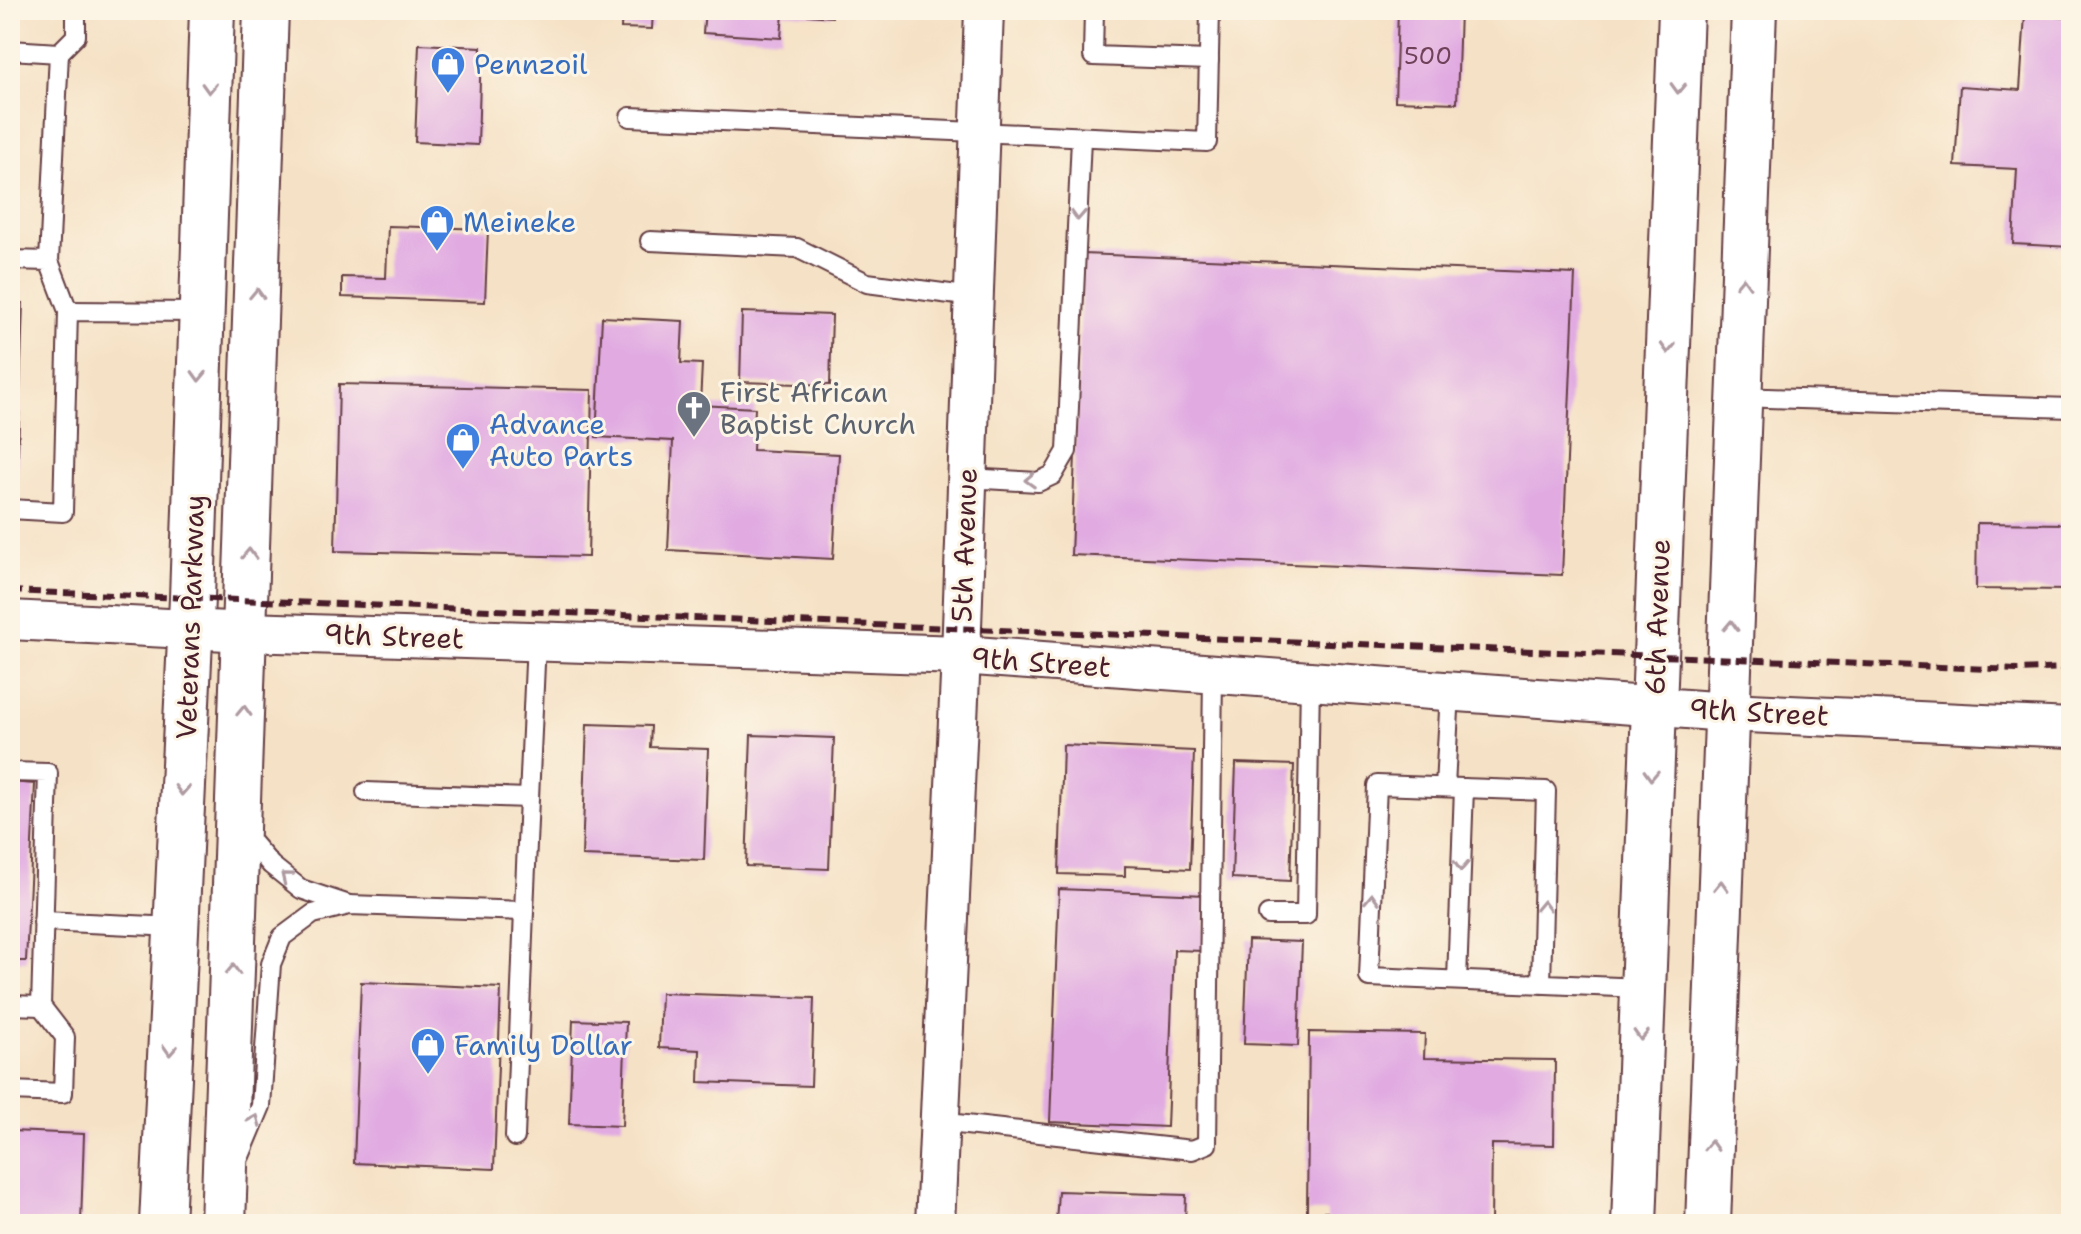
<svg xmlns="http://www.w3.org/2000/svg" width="2081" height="1234" font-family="'Shantell Sans',sans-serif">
  <rect width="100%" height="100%" fill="#fcf5e5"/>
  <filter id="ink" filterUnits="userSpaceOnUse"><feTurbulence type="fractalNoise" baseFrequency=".0125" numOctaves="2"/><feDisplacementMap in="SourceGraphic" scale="16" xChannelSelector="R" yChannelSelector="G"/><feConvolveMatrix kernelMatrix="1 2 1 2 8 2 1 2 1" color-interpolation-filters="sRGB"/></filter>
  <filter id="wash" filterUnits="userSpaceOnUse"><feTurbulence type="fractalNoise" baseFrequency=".006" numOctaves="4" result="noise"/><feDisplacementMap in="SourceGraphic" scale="32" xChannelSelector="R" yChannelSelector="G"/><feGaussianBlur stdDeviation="1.8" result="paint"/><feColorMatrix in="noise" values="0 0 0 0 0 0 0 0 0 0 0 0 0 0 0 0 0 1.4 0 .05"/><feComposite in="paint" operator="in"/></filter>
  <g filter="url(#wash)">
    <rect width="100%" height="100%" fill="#f5e1c5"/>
    <g id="blocks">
      <!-- building -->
      <g fill="#e1abe2">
        <path d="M622,10H653L652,29L621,28Z"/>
        <path d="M705,10H833L832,17L783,13L781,38L703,33Z"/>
        <path d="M1398,10H1460L1457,103L1395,101Z"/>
        <path d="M2025,15L2071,18V247L2013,244L2017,169L1955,166L1960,86L2020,90Z"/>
        <path d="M419,44L481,47L478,145L415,142Z"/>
        <path d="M388,226L488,229L485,302L342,297V277L386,278Z"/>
        <path d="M1083,254L1575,274L1562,575L1071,555Z"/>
        <path d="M10,302L23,303L17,482H10Z"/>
        <path d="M742,312L832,315L830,385L740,382Z"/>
        <path d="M602,317L683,321L681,363L702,364L700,405L755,408L753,450L839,454L833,559L668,550L673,441L596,437Z"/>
        <path d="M339,384L592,390L588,557L335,551Z"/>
        <path d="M1977,523L2071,524V590L1976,589Z"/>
        <path d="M587,724L651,726L650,747L708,749L704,860L582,856Z"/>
        <path d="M751,735L834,738L829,869L746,866Z"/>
        <path d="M1063,745L1194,751L1190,869L1125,866V876L1059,874Z"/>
        <path d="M1236,763L1294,765L1290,881L1232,878Z"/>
        <path d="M10,782L35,784L26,961H10Z"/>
        <path d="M1059,889L1206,895L1204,951L1174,950L1167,1127L1050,1122Z"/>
        <path d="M1248,940L1302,942L1298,1046L1244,1044Z"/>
        <path d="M361,982L501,988L494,1169L354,1163Z"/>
        <path d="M661,993L814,998L811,1086L699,1082L700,1050L659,1048Z"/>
        <path d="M573,1020L626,1022L622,1126L569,1124Z"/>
        <path d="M1309,1032L1425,1034L1424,1058L1555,1060L1554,1145L1492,1144L1491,1224H1327V1212H1307Z"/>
        <path d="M10,1131L84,1134L81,1223L10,1221Z"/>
        <path d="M1058,1191L1186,1195L1185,1224H1056Z"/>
      </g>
    </g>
  </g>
  <g filter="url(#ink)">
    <use href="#blocks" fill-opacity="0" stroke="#643c42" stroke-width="2"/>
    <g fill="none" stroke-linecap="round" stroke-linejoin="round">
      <defs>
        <g id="service">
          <path d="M1094,10L1093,56L1209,60"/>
          <path d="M10,50L59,53L49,261"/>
          <path d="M59,53L76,36V10"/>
          <path d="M630,117L1207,142L1210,10"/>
          <path d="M650,241L797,248L867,283L973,297"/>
          <path d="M10,260L49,261L68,311"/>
          <path d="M1739,397L2071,408"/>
          <path d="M967,478L1038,482L1053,475L1067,451L1081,138"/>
          <path d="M10,509L63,512L68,311L201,312"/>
          <path d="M10,772L48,773L41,1006L65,1037L63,1093L10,1091"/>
          <path d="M1445,787L1450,691"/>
          <path d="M366,792L529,798"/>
          <path d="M242,831L271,865L301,889L349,905"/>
          <path d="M1268,915H1306L1310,681"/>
          <path d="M43,921L176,927"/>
          <path d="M1457,980L1464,788"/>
          <path d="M1541,984L1546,791L1377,785L1369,977L1643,988"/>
          <path d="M10,1005L41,1006"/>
          <path d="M939,1122L1192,1150L1207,1144L1213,674"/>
          <path d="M515,1137L524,911"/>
          <path d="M240,1156L261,1106L271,964L282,937L313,914L349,905L524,911L536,641"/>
        </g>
        <g id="minor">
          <path d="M10,620L247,632L961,655L1727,712L2071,728"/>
          <path d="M935,1224L961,655L984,10"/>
        </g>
        <g id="secondary">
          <path d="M1634,1224L1681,10"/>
          <path d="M1708,1224L1754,10"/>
        </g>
        <g id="primary">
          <path d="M162,1224L192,598L212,10"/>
          <path d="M223,1224L266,10"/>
        </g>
      </defs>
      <!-- service casing -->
      <use href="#service" stroke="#643c42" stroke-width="22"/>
      <!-- minor casing -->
      <use href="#minor" stroke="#643c42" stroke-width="42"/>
      <!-- secondary casing -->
      <use href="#secondary" stroke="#643c42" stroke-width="48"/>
      <!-- primary casing -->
      <use href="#primary" stroke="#643c42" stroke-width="48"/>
      <!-- service -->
      <use href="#service" stroke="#fff" stroke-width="18"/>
      <!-- minor -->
      <use href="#minor" stroke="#fff" stroke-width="38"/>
      <!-- secondary -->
      <use href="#secondary" stroke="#fff" stroke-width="44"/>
      <!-- primary -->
      <use href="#primary" stroke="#fff" stroke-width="44"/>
      <!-- rail -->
      <path stroke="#4a1f2b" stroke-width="6" stroke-dasharray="12 6" stroke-linecap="butt" d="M10,591L2017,670L2071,668"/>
    </g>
    <!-- one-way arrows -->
    <defs><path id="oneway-chevron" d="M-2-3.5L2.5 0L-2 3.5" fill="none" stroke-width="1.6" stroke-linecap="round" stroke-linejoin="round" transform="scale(2)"/></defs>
    <g stroke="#ae9aa0">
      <use href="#oneway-chevron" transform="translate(209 88) rotate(92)"/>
      <use href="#oneway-chevron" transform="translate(1678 88) rotate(92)"/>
      <use href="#oneway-chevron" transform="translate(1078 215) rotate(93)"/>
      <use href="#oneway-chevron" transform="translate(1743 283) rotate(-88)"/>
      <use href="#oneway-chevron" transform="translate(257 294) rotate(-88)"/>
      <use href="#oneway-chevron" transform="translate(1668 348) rotate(92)"/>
      <use href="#oneway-chevron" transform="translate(199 376) rotate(92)"/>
      <use href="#oneway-chevron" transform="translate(1030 480) rotate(178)"/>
      <use href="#oneway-chevron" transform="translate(249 554) rotate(-88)"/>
      <use href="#oneway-chevron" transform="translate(1731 626) rotate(-88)"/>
      <use href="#oneway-chevron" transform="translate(244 711) rotate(-88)"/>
      <use href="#oneway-chevron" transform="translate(1651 775) rotate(92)"/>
      <use href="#oneway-chevron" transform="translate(182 790) rotate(93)"/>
      <use href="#oneway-chevron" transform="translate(1461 866) rotate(92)"/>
      <use href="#oneway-chevron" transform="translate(286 877) rotate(-141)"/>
      <use href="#oneway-chevron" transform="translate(1721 886) rotate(-88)"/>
      <use href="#oneway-chevron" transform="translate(1372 899) rotate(-88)"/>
      <use href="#oneway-chevron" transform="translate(1543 906) rotate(-88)"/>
      <use href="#oneway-chevron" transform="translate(233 970) rotate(-88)"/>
      <use href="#oneway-chevron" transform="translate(1641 1035) rotate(92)"/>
      <use href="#oneway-chevron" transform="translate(170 1050) rotate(93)"/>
      <use href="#oneway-chevron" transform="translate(255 1120) rotate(-67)"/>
      <use href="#oneway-chevron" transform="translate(1711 1146) rotate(-88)"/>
    </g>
  </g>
  <!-- icons -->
  <defs>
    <symbol id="shop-pin" viewBox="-11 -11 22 30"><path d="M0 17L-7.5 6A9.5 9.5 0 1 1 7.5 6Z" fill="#3f7fe0" stroke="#fcf5e5"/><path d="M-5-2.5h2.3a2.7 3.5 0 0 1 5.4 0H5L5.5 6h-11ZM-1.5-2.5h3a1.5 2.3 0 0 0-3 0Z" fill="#fff"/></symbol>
    <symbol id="church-pin" viewBox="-11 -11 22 30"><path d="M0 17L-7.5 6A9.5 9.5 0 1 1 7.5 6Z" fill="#6b7280" stroke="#fcf5e5"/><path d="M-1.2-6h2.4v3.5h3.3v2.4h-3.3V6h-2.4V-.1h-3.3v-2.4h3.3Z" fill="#fff"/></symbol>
  </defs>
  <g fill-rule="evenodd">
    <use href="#shop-pin" x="428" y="44" width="40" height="54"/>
    <use href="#shop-pin" x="417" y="202" width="40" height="54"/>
    <use href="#church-pin" x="674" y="388" width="40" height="54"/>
    <use href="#shop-pin" x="443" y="420" width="40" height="54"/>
    <use href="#shop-pin" x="408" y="1025" width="40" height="54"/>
  </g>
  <g text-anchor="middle" stroke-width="6" stroke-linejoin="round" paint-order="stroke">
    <!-- number labels -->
    <g font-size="24" fill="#704259">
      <text x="1428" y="64">500</text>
    </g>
    <!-- shop labels -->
    <g font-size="28" fill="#366cbe" stroke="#fcf5e5" text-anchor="start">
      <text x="474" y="74">Pennzoil</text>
      <text x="463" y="232">Meineke</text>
      <text x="489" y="434">Advance<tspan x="489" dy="32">Auto Parts</tspan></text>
      <text x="454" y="1055">Family Dollar</text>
    </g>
    <!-- worship labels -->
    <g font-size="28" fill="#5b616d" stroke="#fcf5e5" text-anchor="start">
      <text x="720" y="402">First African<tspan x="720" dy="32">Baptist Church</tspan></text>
    </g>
    <!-- street labels -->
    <g font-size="28" fill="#4a1f2b" stroke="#fcf5e5">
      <text transform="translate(964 545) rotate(-88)" y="10">5th Avenue</text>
      <text transform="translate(190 617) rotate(-88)" y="10">Veterans Parkway</text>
      <text transform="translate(1657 617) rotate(-88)" y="10">6th Avenue</text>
      <text transform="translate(394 636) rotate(2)" y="10">9th Street</text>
      <text transform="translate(1041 662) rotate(4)" y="10">9th Street</text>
      <text transform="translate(1759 712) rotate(3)" y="10">9th Street</text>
    </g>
  </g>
  <!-- margin -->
  <rect width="2081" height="1234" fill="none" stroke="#fcf5e5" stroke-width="40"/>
</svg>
